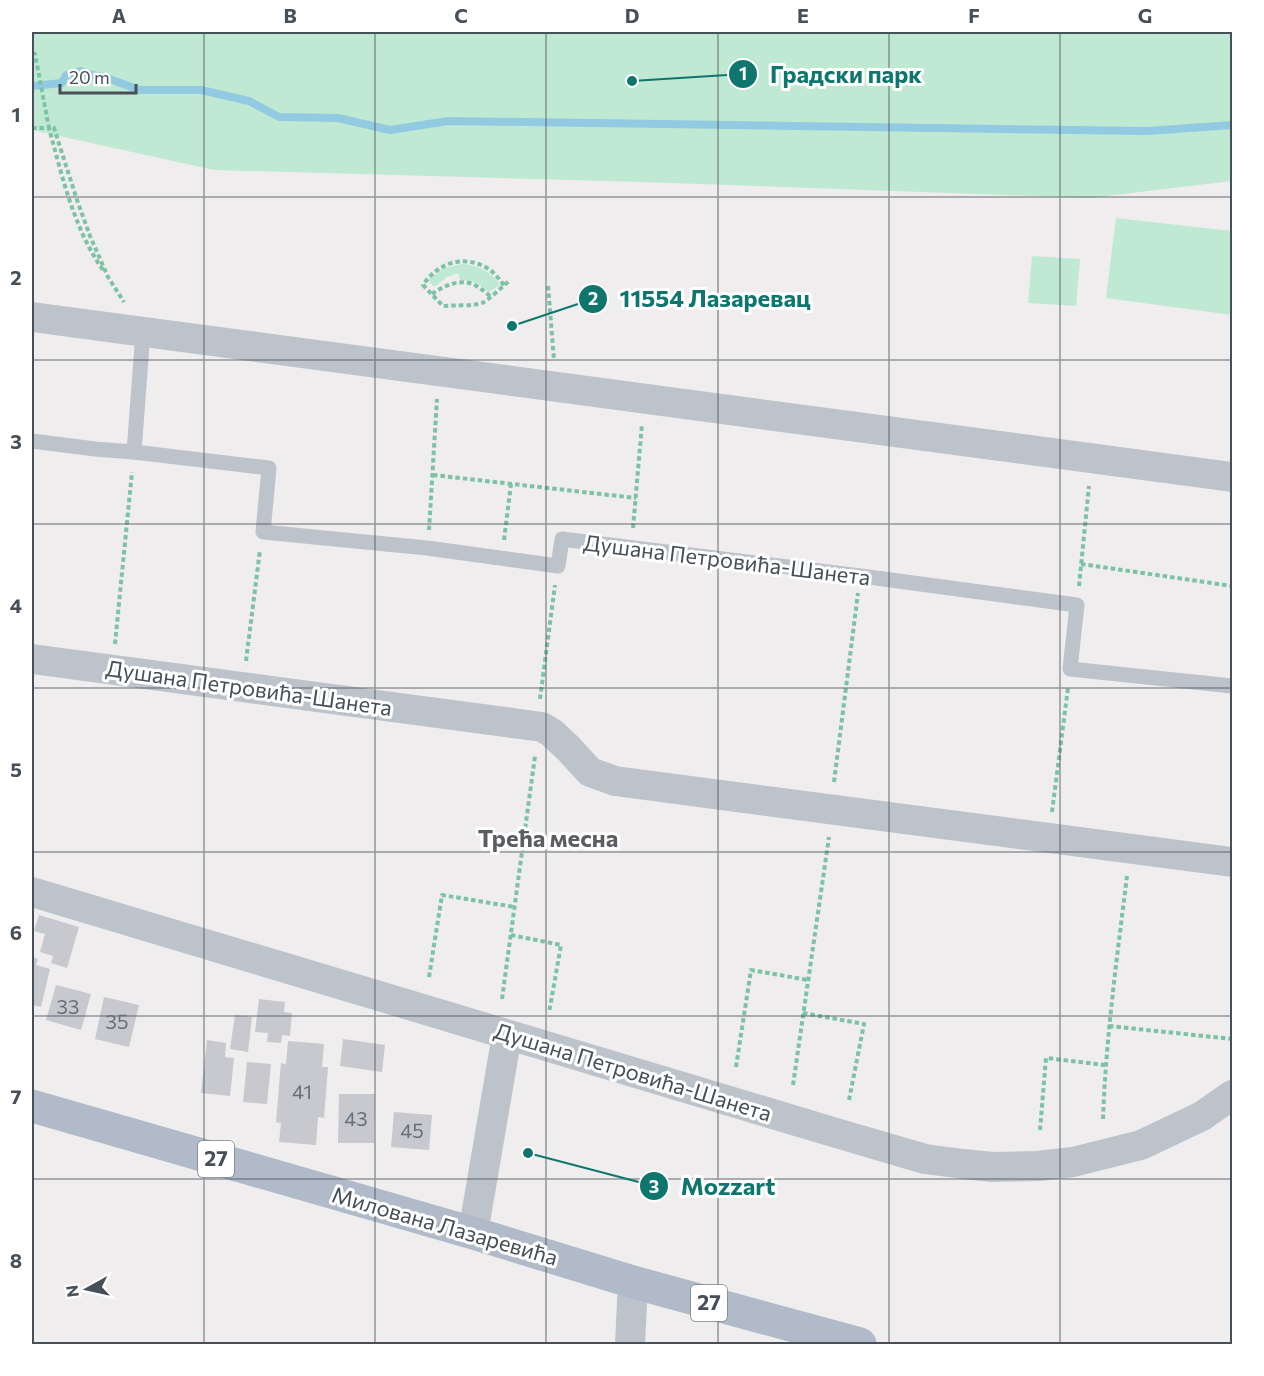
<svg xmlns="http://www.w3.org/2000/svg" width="1264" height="1376" font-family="Commissioner,sans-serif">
  <rect width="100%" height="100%" fill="#efeded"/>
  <!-- green -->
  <g fill="#c0e9d3">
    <path d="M32,32H1232V181L1090,198L642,182L214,170L32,130Z"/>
    <path d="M1116,218L1232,231V315L1106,298Z"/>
    <path d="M1032,256L1080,259L1076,306L1028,303Z"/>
    <path d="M462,264C478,265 491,271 500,285L489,292C480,284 472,280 460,280L458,273L447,277L434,287L428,280L444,268Z"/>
  </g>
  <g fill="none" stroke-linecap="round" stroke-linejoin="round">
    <!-- stream -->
    <path stroke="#92cae1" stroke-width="8" d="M32,86L62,83L66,75L81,71L92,75L104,77L140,90H201L249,101L279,117L338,118L390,130L448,121L1147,131L1232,125"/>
  </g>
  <!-- building -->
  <g fill="#c7c9cf">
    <path d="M39,915L79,927L67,968L51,963L53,956L40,952L45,934L34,931Z"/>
    <path d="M32,957L38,959L36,965L50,969L41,1007L32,1005Z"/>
    <path d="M56,985L91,994L81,1030L46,1020Z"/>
    <path d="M104,997L139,1005L129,1047L95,1039Z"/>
    <path d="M259,999L285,1002L284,1012L292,1013L290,1036L282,1035L281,1043L267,1042L268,1033L255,1032Z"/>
    <path d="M235,1015L252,1017L248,1052L230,1049Z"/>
    <path d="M343,1039L385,1045L382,1072L340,1066Z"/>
    <path d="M207,1040L226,1043L225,1057L234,1058L230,1096L201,1093Z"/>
    <path d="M288,1041L324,1044L322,1067H328L324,1118L318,1117L316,1145L279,1142L281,1123L276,1122L281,1063L286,1064Z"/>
    <path d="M247,1062L271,1064L267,1104L243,1102Z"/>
    <path d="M339,1094H375L374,1143H338Z"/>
    <path d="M394,1112L432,1115L429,1150L391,1147Z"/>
  </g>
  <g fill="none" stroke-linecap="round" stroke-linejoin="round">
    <!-- path -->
    <g stroke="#7cc2a5" stroke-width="4" stroke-dasharray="4.5 3" stroke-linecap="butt">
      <path d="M32,53L35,54L49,128H54L77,200L90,236L108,277L124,302"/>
      <path d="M32,128H49C62,176 74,229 103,270"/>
      <path d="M504,285C499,279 494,272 487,268C463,254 438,263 423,285L443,306C452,305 476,306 482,303C490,299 502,287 509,281"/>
      <path d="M548,286L554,360"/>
      <path d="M432,294C442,287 456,280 469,283C477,285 484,291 490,296"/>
      <path d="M433,475L636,498"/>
      <path d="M633,528L642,424"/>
      <path d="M429,530L437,399"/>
      <path d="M504,540L511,484"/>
      <path d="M1081,564L1232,586"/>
      <path d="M1079,586L1089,486"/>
      <path d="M115,644L132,472"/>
      <path d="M246,661L260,550"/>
      <path d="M540,699L555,585"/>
      <path d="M834,782L858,593"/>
      <path d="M1052,812L1068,688"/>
      <path d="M511,935L561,945L549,1013"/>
      <path d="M429,977L442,895L515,907"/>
      <path d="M502,999L535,756"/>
      <path d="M803,1013L864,1024L849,1100"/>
      <path d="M1109,1026L1232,1039"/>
      <path d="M736,1067L751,970L808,980"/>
      <path d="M793,1085L829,837"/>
      <path d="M1103,1119C1106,1037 1117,957 1127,876"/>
      <path d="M1040,1130L1046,1058L1105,1065"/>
    </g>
    <!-- service -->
    <g stroke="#bdc3cb" stroke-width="15">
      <path d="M32,441L95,449L134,452L143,332"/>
      <path d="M134,452L269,468L263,532L427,548L558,566L562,539L861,576L1077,605L1070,669L1232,686"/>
    </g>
    <!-- minor -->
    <g stroke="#bdc3cb" stroke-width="30">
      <path d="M32,317L1232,477"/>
      <path d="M32,659L542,727L552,733L569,749L590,772L615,781L1232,862"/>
      <path d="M32,892L843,1135L925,1159L963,1164L992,1167L1038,1166L1073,1162L1141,1145L1202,1116L1232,1095"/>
      <path d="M473,1233L507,1035"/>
      <path d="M630,1344L633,1282"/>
    </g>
    <!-- primary -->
    <path stroke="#b0bac9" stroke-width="33" d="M32,1106L473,1233L633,1282L860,1344"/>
  </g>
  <!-- grid -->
  <path fill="none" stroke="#474f58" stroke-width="1.5" stroke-opacity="0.55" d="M204,32V1344M375,32V1344M546,32V1344M718,32V1344M889,32V1344M1060,32V1344M32,197H1232M32,360H1232M32,524H1232M32,688H1232M32,852H1232M32,1016H1232M32,1179H1232"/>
  <g text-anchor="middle" stroke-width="6" stroke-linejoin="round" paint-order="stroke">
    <!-- number labels -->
    <g font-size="20" fill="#676e76">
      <text x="68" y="1014">33</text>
      <text x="117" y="1029">35</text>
      <text x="302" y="1099">41</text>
      <text x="356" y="1126">43</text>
      <text x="412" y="1138">45</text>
    </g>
    <!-- shield labels -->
    <g fill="#fff" stroke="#7e848a" stroke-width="1.5">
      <rect x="198" y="1141" width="36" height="36" rx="4.5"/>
      <rect x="691" y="1285" width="36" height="36" rx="4.5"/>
    </g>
    <g font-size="21" font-weight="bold" fill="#474f58">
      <text x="216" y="1166">27</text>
      <text x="709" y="1310">27</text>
    </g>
    <!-- street labels -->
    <g font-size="22" fill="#474f58" stroke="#fff">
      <text transform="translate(727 560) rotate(7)" y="8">Душана Петровића-Шанета</text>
      <text transform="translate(249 688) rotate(8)" y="8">Душана Петровића-Шанета</text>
      <text transform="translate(633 1072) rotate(17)" y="8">Душана Петровића-Шанета</text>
      <text transform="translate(445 1226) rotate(16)" y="8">Милована Лазаревића</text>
    </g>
    <!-- neighbourhood labels -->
    <g font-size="24" font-weight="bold" fill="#5a5d61" stroke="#fff">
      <text x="548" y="847">Трећа месна</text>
    </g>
  </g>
  <!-- callouts -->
  <path fill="none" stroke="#0f766e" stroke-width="2" d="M632 81L743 74M512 326L593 299M528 1153L654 1186"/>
  <g fill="#0f766e" stroke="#fff" stroke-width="2">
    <circle cx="632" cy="81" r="6"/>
    <circle cx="512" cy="326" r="6"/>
    <circle cx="528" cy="1153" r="6"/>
    <circle cx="743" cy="74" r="15"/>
    <circle cx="593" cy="299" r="15"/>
    <circle cx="654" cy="1186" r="15"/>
  </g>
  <g font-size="18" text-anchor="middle" font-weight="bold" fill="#fff">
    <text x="743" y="80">1</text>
    <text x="593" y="305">2</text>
    <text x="654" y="1193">3</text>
  </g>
  <g font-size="24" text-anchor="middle" font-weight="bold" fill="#0f766e" stroke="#fff" stroke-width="6" stroke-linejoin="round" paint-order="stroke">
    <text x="846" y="83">Градски парк</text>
    <text x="715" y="307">11554 Лазаревац</text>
    <text x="728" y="1195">Mozzart</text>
  </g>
  <!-- border -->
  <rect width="1264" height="1376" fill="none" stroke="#ffffff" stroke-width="66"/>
  <!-- north arrow -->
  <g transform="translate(87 1289) rotate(262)" stroke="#ffffff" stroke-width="4.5" paint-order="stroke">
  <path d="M0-4.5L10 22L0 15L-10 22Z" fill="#474f58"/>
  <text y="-9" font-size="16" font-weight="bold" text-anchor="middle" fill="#474f58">N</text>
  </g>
  <!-- scale -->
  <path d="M60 84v9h76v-9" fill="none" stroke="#474f58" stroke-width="3"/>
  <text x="69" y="84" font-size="18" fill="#474f58" stroke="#ffffff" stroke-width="4.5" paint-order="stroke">20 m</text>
  <rect x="33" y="33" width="1198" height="1310" fill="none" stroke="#474f58" stroke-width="2"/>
  <g font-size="20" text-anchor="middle" font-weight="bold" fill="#474f58">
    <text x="119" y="23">A</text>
    <text x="290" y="23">B</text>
    <text x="461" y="23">C</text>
    <text x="632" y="23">D</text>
    <text x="803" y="23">E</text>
    <text x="974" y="23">F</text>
    <text x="1145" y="23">G</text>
    <text x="16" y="122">1</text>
    <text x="16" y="285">2</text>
    <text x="16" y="449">3</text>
    <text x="16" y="613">4</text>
    <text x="16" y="777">5</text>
    <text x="16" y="940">6</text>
    <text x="16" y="1104">7</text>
    <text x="16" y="1268">8</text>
  </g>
</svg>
